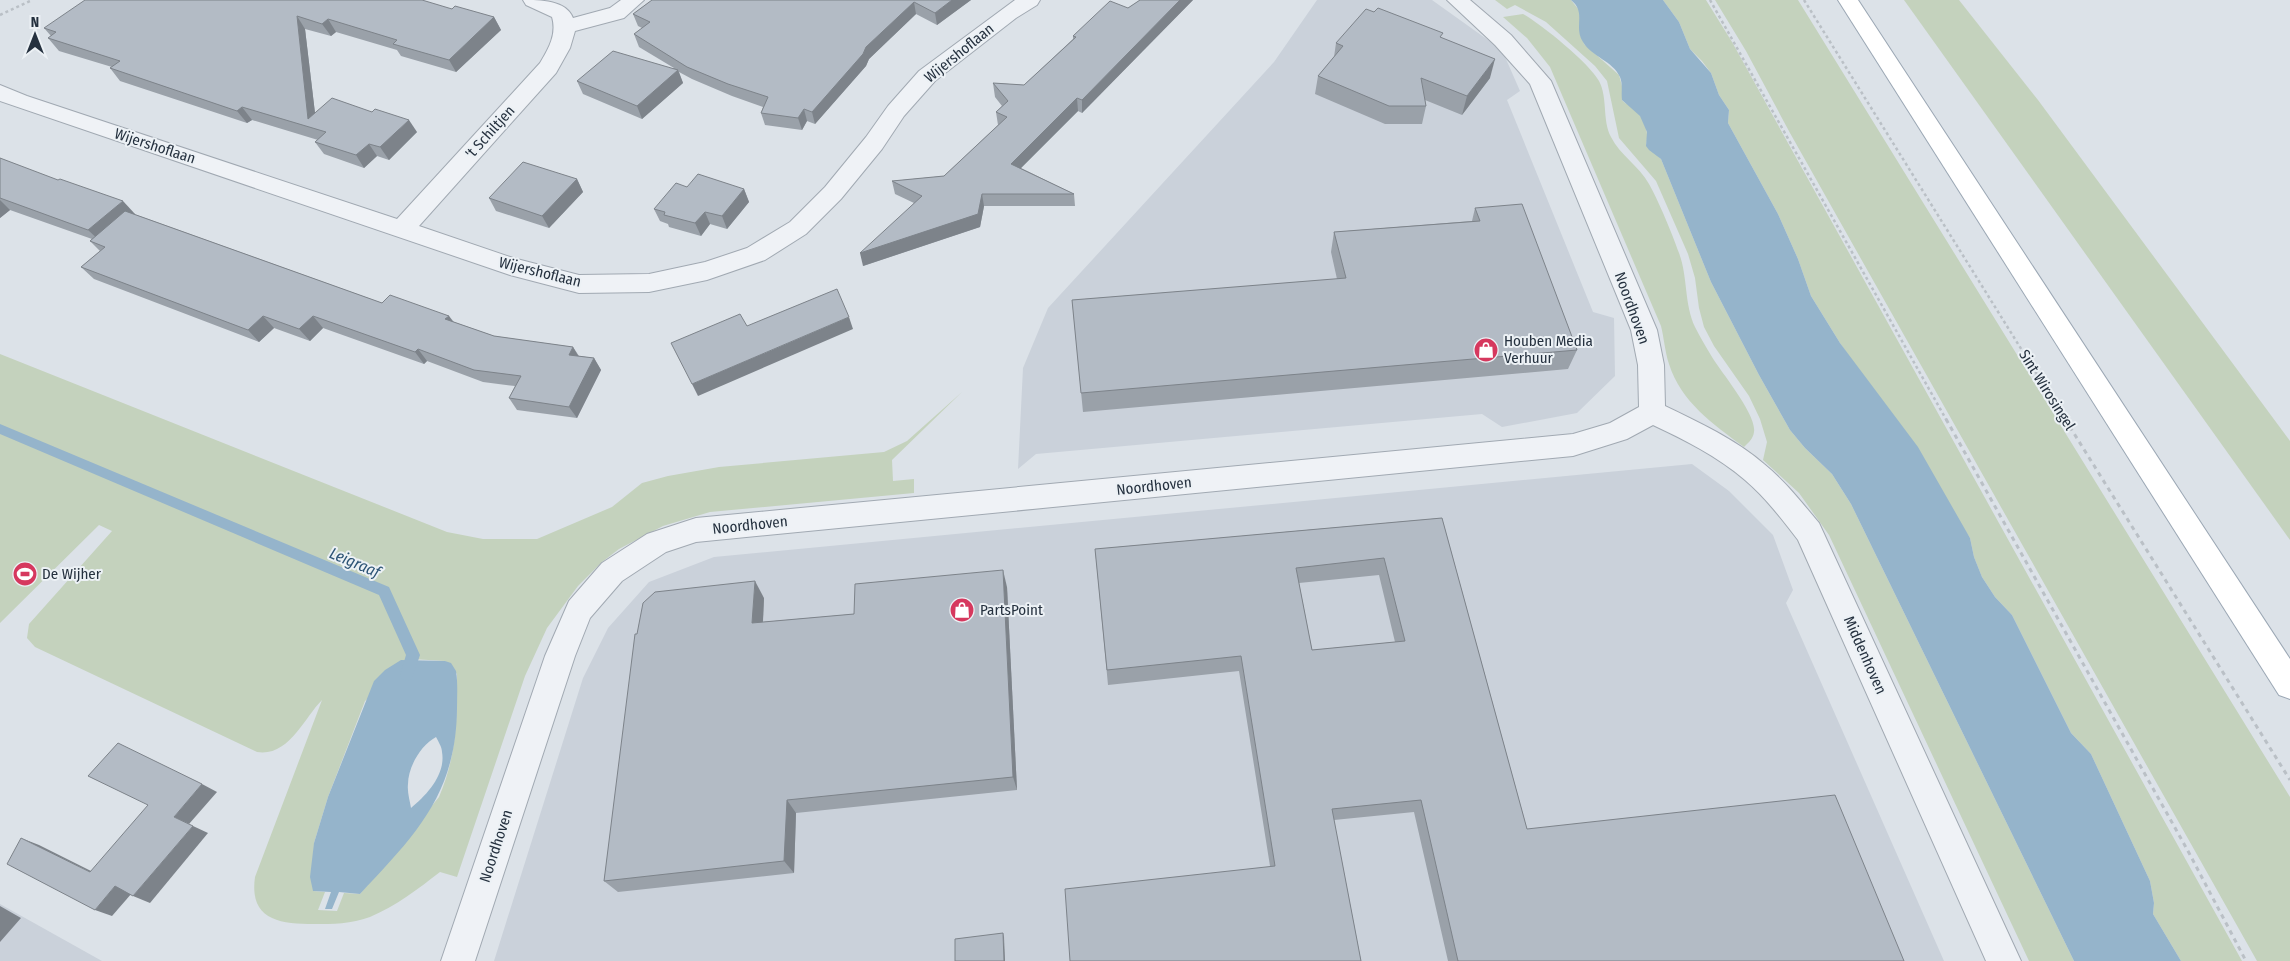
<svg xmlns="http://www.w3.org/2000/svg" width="2290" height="961" font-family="'Fira Sans Condensed',sans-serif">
  <rect width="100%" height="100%" fill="#dce2e8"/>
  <!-- built -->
  <g fill="#cad1da">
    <path d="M1317,0H1432L1502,50L1520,91L1507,100L1593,312L1614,318L1615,376L1577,413L1502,427L1482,414L1036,454L1018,469L1023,368L1048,308L1274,62Z"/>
    <path d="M1692,464L1729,491L1773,535L1793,590L1786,603L1944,961H494L583,678L608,628L649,582L714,557Z"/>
    <path d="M0,904L102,961H0Z"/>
  </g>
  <!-- green -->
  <g fill="#c4d2bd" fill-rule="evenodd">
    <path d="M1495,0H1571L1579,10L1584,44L1619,75L1622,86V100C1625,104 1628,104 1632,107C1643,114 1650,132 1646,144L1661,159L1711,282L1759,375L1790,430L1805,448L1832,474L1851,504L2074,961H2029L1829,535L1799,493L1763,460L1767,442L1760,419L1749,396L1714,346L1704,327L1699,308L1695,278L1688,254L1656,181L1619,138L1607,81L1595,66L1546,22L1515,5L1507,9Z"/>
    <path d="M1663,0H1706L1732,42L2242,961H2181L2153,914L2154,903L2150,881L2091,754L2071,733L2012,615L1995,597L1982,577L1974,557L1970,538L1840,343L1811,296L1798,259L1778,214L1728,123L1729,110L1719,95L1711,73L1702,61L1690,49L1679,22Z"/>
    <path d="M1715,0H1798L2290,797V961H2257L1790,133L1746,51Z"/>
    <path d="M1904,0H1959L2038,100L2290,441V540Z"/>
    <path d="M1523,14C1541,24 1589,63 1599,81C1608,98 1602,120 1611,137C1620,155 1639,166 1649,184C1659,202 1672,233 1679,253C1688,277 1684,304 1695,327C1700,337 1706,347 1712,357C1721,372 1757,415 1754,432C1753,439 1749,442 1744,447C1713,424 1681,402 1669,364C1665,352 1664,338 1661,326L1550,67L1527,38L1503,17Z"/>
    <path d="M0,354L447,532L483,539H537L612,507L642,483L668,476L719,467L884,452L907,441L962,392L892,460L893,481L914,479V493L710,512L663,526L619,549L602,562L578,586L547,628L525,676L457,877L440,872C418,889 396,906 370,917C351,924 333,924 314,924C279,924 249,920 255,877L322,700C304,718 289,757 257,752L35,647L27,638L29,624L112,531L99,525L0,623ZM412,659L445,661L457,674C457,719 457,755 439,797L360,894L344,893L337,911L318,910L325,892L313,891L314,843L328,797L365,701Z"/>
  </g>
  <!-- water -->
  <g fill="#95b4cb" fill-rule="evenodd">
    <path d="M1571,0H1663L1679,22L1690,49L1711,73L1719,95L1729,110L1728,123L1778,214L1798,259L1811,296L1840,343L1918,447L1970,538L1974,557L1982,577L1995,597L2012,615L2071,733L2091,754L2150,881L2154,903L2153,914L2181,961H2074L1851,504L1832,474L1805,448L1790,430L1759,375L1711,282L1661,159L1649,150L1646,146L1647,132L1640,116L1622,100C1621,92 1623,84 1620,77C1613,61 1592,57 1583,42C1573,27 1587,13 1571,0Z"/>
    <path d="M401,660L445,661L451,663L456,671C458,683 457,697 457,709C456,795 415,835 360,894L339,892L332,909H325L331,892L313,891L310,877L314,843L328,797L374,681L385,670ZM436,737C438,741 442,747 442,752C446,774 427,795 411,808C410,801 407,792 408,784C408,767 421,745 436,737Z"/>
  </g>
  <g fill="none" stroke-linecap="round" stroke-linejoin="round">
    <!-- stream -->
    <path fill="#95b4cb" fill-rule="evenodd" d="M0,424L389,587L420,655L412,679L407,681L402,679L400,675L406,655L379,595L0,434Z"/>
    <defs>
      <g id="minor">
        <path d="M523,0C540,0 566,0 573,18L610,8L621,0H644L624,18L575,31L570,48L556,73L419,226L513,258L579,275L649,274L705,262L747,248L790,222L825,187L866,137L888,106L919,71L1015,0H1040L1037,5L1016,18L935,81L904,116L882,149L841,199L806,234L765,260L707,280L649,292L579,293L510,275L0,101V85L27,96L397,219L540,63C549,48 557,34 552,17L526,5Z"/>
        <path d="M1447,0H1470L1511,35L1551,81L1657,330L1664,365L1665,406C1700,423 1735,439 1764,464C1785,481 1802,503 1819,523L2021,961H1986L1798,540C1782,519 1765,497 1745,480C1717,456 1685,440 1653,425L1627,439L1573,456L696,542L666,552L622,581L590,618L575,656L475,961H441L545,656L569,601L602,563L647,534L696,518L1573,434L1610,423L1639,407L1638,365L1631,330L1530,84L1495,45Z"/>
      </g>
      <path id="major" d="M1838,0H1858L2290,659V699L2279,695Z"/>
    </defs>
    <!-- minor casing -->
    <use href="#minor" stroke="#a1a9b2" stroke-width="2"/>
    <!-- major casing -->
    <use href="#major" stroke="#9ba7b4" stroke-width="2"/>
    <!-- path-far1 -->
    <g stroke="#bac0c6" stroke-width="2.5" stroke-dasharray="3 3" stroke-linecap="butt">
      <path d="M1710,0L1947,421"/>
      <path d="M1804,0L2066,421"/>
      <path d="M0,15L32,0"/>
    </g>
    <!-- path -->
    <g stroke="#bac0c6" stroke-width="3" stroke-dasharray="4.5 4.5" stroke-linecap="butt">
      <path d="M1946,419L2188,851L2246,961"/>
      <path d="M2065,419L2290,780"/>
    </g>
    <!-- minor -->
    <use href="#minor" fill="#eff2f6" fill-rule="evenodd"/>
    <!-- major -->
    <use href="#major" fill="#fff" fill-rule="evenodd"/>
  </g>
  <!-- wall -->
  <g fill="#9aa1a9" fill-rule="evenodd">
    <path d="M652,0H971L937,25L916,14L869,59L866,66L815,124L807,121L802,130L765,125L761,113L763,107L732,96L692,79L679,72L683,83L642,119L583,94L577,81L674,68L639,47L634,34L642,28L638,26L633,14Z"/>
    <path d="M1140,0H1193L1082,113L1078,111L1021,168L1074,194L1075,206H984L980,227L863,266L914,203L895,194L892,181L944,176L998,125L996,112L1002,106L995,97L993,83L1024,85L1073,39V36L1128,8Z"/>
    <path d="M452,9L494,17L501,30L456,72L401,56L397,50L336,32L331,36L305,29L315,113L417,132L389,160L377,156L364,168L324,154L315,142L318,140L252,120L247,123L120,81L110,68L112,67L59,51L48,38L51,36L44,28Z"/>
    <path d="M1442,38L1490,78L1462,115L1425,100L1426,106L1422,124H1385L1315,94L1318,76L1334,57L1336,43Z"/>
    <path d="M0,158L135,214H134L382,303L449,316L454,322L494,336L573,347L579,356L594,358L601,370L577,418L517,410L509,398L515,386L483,382L427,361L424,364L323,328L310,341L274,328L259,342L94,279L81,267L100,251L90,241L92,239L10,210L0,218Z"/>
    <path d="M577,179L583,192L549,228L496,211L489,198Z"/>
    <path d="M687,187L744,189L749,202L727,229L710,224L701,236L669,227L668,224L660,221L654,209Z"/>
    <path d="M1475,208L1577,350L1568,369L1083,412L1072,300L1337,279L1331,252L1334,232L1472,221Z"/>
    <path d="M1442,518L1527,829L1904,961H1448L1414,812L1334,820L1361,961L1270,866L1239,671L1108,685L1095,549ZM1379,575L1395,642L1312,650L1299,583Z"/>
    <path d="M1007,587L1017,790L796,813L794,873L618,892L604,881L637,634L764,598L763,622L854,614Z"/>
  </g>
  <!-- shaded-wall -->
  <g fill="#7d838a">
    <path d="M952,0H971L937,25L935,13Z"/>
    <path d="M1180,0H1193L1082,113V100Z"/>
    <path d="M914,2L916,14L869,59L866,66L815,124L812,112L866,47Z"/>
    <path d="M297,16L305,29L317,130L308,119Z"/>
    <path d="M494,17L501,30L456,72L449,60Z"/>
    <path d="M328,19L336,32L331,36L322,24Z"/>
    <path d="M1495,59L1490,78L1462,115L1467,96Z"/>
    <path d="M678,70L683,83L642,119L637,106Z"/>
    <path d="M1077,98L1078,111L1013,176L1011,164Z"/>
    <path d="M242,107L252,120L247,123L237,111Z"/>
    <path d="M804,109L807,121L802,130L798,118Z"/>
    <path d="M409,120L417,132L389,160L380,147Z"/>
    <path d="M369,144L377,156L364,168L356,155Z"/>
    <path d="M577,179L583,192L549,228L542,216Z"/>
    <path d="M744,189L749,202L727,229L722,216Z"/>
    <path d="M982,194L984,206L980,227L863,266L860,253Z"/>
    <path d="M0,200L10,210L0,218Z"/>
    <path d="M123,201L135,214L101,242L88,230Z"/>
    <path d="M705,212L710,224L701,236L695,223Z"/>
    <path d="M263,316L274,328L259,342L248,330Z"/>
    <path d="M313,316L323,328L310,341L299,329Z"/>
    <path d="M449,316L457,328L445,319Z"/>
    <path d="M849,317L853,329L698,396L692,384Z"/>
    <path d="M573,347L580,359L569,355Z"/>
    <path d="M418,349L427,361L424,364L415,352Z"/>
    <path d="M594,358L601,370L577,418L569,407Z"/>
    <path d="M1003,570L1007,587L1017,790L1013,777Z"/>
    <path d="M755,581L764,598L762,639L752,623Z"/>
    <path d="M202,784L217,792L189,824L174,817Z"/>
    <path d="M787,800L796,813L794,873L784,861Z"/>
    <path d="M193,826L208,833L150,903L133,896Z"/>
    <path d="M21,838L39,845L107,879L90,872Z"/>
    <path d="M115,886L132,893L112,916L95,910Z"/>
    <path d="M0,906L21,918L0,942Z"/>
    <path d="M1003,933L1004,937L1005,961H1004Z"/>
  </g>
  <!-- building -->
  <g fill="#b3bbc5" stroke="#7d838a" fill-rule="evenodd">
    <path d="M85,0H422L452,9L455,6L494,17L449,60L393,44L397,40L328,19L322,24L297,16L308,119L332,98L372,112L375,109L409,120L380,147L369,144L356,155L315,142L326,132L242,107L237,111L110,68L120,61L48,38L56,32L44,28Z"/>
    <path d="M652,0H952L935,13L914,2L866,47L863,54L812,112L804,109L798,118L761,113L768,97L728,84L687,67L634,34L650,22L633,14Z"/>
    <path d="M1140,0H1180L1082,100L1077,98L1011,164L1074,194H982L978,214L860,253L922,196L892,181L944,176L1007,117L996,112L1008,101L993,83L1024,85L1076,37L1073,36L1110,1L1128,8Z"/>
    <path d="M1378,8L1443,33L1440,37L1495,59L1467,96L1421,78L1426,106H1389L1318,76L1343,46L1336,43L1366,9L1374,12Z"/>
    <path d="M613,51L678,70L637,106L577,81Z"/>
    <path d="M0,158L58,180L60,179L123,201L88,230L0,198Z"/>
    <path d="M523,162L577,179L542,216L489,198Z"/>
    <path d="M698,174L744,189L722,216L705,212L695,223L664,215L665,212L654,209L676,183L687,187Z"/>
    <path d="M1522,204L1577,350L1081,393L1072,300L1346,278L1334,232L1480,221L1475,208Z"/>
    <path d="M125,211L382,303L390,295L449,316L445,319L494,336L573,347L569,355L594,358L569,407L509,398L521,376L474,370L418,349L415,352L313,316L299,329L263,316L248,330L81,267L105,247L90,241Z"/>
    <path d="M837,289L849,317L692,384L671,343L740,314L747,326Z"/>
    <path d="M1442,518L1527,829L1835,795L1904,961H1458L1421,800L1332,809L1361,961H1070L1065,889L1275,866L1241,656L1107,670L1095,549ZM1384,558L1405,641L1312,650L1296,568Z"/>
    <path d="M1003,570L1013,777L787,800L784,861L604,881L635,634H637L643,603L655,592L755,581L752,623L854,614L855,584Z"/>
    <path d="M118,743L202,784L174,817L193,826L133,896L115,886L95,910L7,864L21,838L90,872L148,805L88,776Z"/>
    <path d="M1003,933L1004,961H955V939Z"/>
  </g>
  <!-- icons -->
  <defs>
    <symbol id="shop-disc" viewBox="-11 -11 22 22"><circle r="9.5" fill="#d6385e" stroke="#ecf1f5"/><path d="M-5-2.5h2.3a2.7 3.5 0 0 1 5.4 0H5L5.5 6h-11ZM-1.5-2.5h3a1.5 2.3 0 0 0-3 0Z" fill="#fff"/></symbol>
    <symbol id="stadium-disc" viewBox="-11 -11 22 22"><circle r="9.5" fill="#d6385e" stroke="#ecf1f5"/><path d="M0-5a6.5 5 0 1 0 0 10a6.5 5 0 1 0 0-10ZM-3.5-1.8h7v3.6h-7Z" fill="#fff"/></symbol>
  </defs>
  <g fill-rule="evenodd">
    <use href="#shop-disc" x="1472" y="336" width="28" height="28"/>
    <use href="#stadium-disc" x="11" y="560" width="28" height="28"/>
    <use href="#shop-disc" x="948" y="596" width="28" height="28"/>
  </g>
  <g text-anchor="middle" stroke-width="4" stroke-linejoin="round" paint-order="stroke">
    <!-- street labels -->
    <g font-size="15" fill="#25313f" stroke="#ecf1f5">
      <text transform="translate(959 53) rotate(-39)" y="5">Wijershoflaan</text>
      <text transform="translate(490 132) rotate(-48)" y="5">'t Schiltjen</text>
      <text transform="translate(155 146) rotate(18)" y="5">Wijershoflaan</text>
      <text transform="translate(540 272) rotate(14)" y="5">Wijershoflaan</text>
      <text transform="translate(1632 308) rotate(70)" y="5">Noordhoven</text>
      <text transform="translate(2047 390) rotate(58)" y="5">Sint Wirosingel</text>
      <text transform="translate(1154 486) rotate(-6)" y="5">Noordhoven</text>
      <text transform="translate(750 525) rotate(-6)" y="5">Noordhoven</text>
      <text transform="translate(1865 655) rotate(66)" y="5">Middenhoven</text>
      <text transform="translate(496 846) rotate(-72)" y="5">Noordhoven</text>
    </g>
    <!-- poi labels -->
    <g font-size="15" fill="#25313f" stroke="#ecf1f5" text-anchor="start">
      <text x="1504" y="346">Houben Media<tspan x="1504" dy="17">Verhuur</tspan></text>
      <text x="42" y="579">De Wijher</text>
      <text x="980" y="615">PartsPoint</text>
    </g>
    <!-- water labels -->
    <g font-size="16" font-style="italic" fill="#2d5475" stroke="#ecf1f5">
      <text transform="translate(355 562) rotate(23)" y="6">Leigraaf</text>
    </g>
  </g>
  <!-- north arrow -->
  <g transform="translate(35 35)" stroke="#ecf1f5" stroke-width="4" paint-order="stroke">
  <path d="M0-4L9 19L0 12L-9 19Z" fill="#25313f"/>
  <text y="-8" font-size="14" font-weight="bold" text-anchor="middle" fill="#25313f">N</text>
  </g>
</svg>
